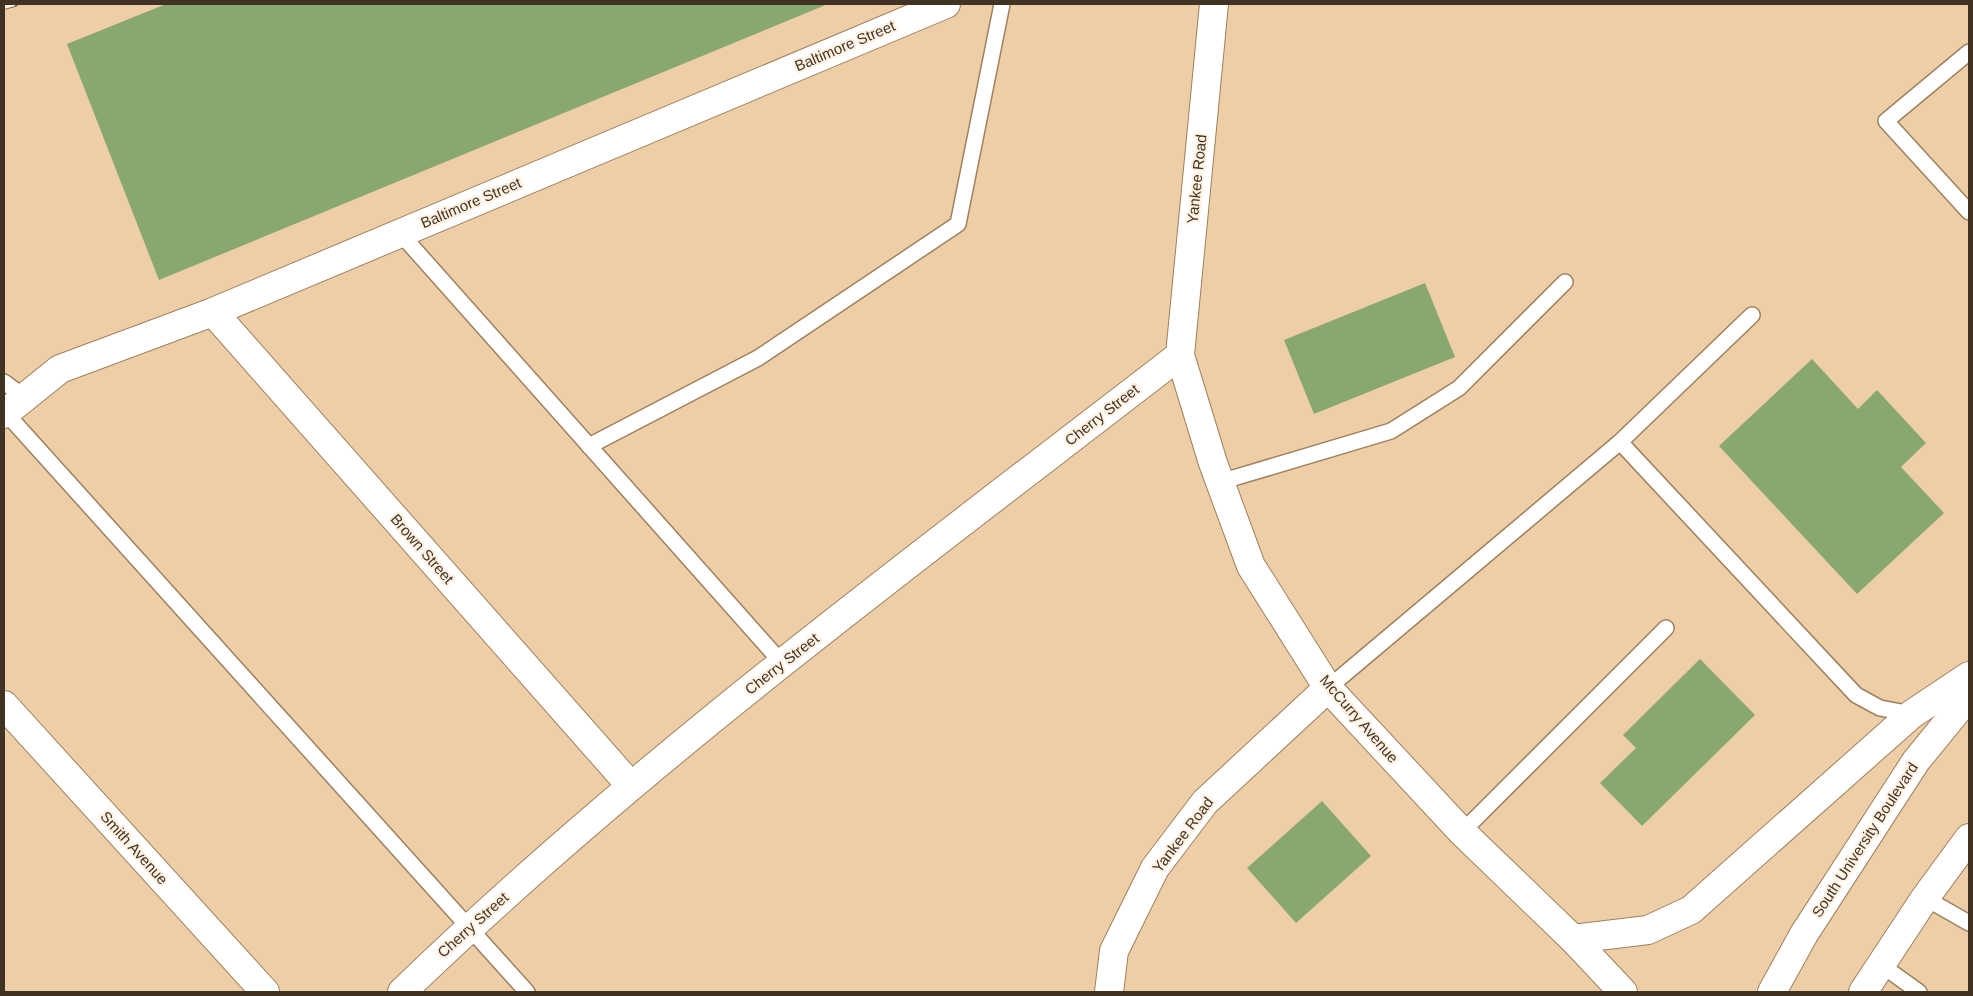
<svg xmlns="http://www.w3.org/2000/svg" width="1973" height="996" font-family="Helvetica,sans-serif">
  <rect width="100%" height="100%" fill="#edcea7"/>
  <!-- building -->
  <g fill="#88a870">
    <path d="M166,4H828L159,280L67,44Z"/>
    <path d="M1425,283L1455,357L1314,414L1284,340Z"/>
    <path d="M1812,359L1858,409L1877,390L1926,443L1901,467L1944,513L1857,594L1719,446Z"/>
    <path d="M1700,659L1755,715L1642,826L1600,783L1636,748L1623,735Z"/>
    <path d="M1322,801L1371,856L1296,923L1247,868Z"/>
  </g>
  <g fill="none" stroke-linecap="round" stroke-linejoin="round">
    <defs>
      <g id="lane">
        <path d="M1969,52L1886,121L1969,212"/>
        <path d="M400,233L782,663"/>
        <path d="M4,382L24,397"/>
        <path d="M5,412L527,992"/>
        <path d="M1620,442L1856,695L1880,708L1912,714"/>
        <path d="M589,446L758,358L958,224L1002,4"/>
        <path d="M1220,482L1391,431L1459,388L1565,282"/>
        <path d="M1328,688L1620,442L1752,315"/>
        <path d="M1462,832L1666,628"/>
        <path d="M1925,898L1969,923"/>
        <path d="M1880,964L1919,992"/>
      </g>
      <g id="street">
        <path d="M213,312L631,786"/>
        <path d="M4,414L60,369L213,312L946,4"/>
        <path d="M4,705L265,992"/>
        <path d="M402,992C643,759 915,560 1180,355"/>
        <path d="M1109,992L1114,951L1155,868L1205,802L1328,688"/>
      </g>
      <g id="secondary">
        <path d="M1214,4L1180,355L1213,463L1251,566L1328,688L1462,832L1573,939L1623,992"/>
        <path d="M1573,939L1648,930L1691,910L1912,714L1969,676"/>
        <path d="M1772,992L1804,934L1916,761L1969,696"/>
        <path d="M1863,992L1925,898L1969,838"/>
      </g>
    </defs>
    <!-- lane casing -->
    <use href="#lane" stroke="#9e815d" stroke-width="18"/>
    <!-- street casing -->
    <use href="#street" stroke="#9e815d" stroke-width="30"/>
    <!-- secondary casing -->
    <use href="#secondary" stroke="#9e815d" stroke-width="30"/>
    <!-- lane -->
    <use href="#lane" stroke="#fff" stroke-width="15"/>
    <!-- street -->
    <use href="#street" stroke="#fff" stroke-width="28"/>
    <!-- secondary -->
    <use href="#secondary" stroke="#fff" stroke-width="28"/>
    <defs>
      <path id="rail" d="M4,7L15,4"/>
    </defs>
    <!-- rail casing -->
    <use href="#rail" stroke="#705e48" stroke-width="5.5"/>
    <!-- rail -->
    <use href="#rail" stroke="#fff2e3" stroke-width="4" stroke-dasharray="11" stroke-linecap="butt"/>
  </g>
  <g text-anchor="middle" stroke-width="4.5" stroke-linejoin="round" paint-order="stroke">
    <!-- street labels -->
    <g font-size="15" fill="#403324" stroke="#fff2e3">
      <text transform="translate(845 46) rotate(-23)" y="5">Baltimore Street</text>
      <text transform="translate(1197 179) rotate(-84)" y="5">Yankee Road</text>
      <text transform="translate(471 203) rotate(-23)" y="5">Baltimore Street</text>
      <text transform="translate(1102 415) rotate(-38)" y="5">Cherry Street</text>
      <text transform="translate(422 549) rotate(49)" y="5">Brown Street</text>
      <text transform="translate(782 664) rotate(-38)" y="5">Cherry Street</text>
      <text transform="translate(1359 719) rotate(49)" y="5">McCurry Avenue</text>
      <text transform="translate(1183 835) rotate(-53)" y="5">Yankee Road</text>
      <text transform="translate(1865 840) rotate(-57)" y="5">South University Boulevard</text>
      <text transform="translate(134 848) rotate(48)" y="5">Smith Avenue</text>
      <text transform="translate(473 925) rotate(-42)" y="5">Cherry Street</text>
    </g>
  </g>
  <!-- border -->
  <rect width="1973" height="996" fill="none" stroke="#403324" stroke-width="10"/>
</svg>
